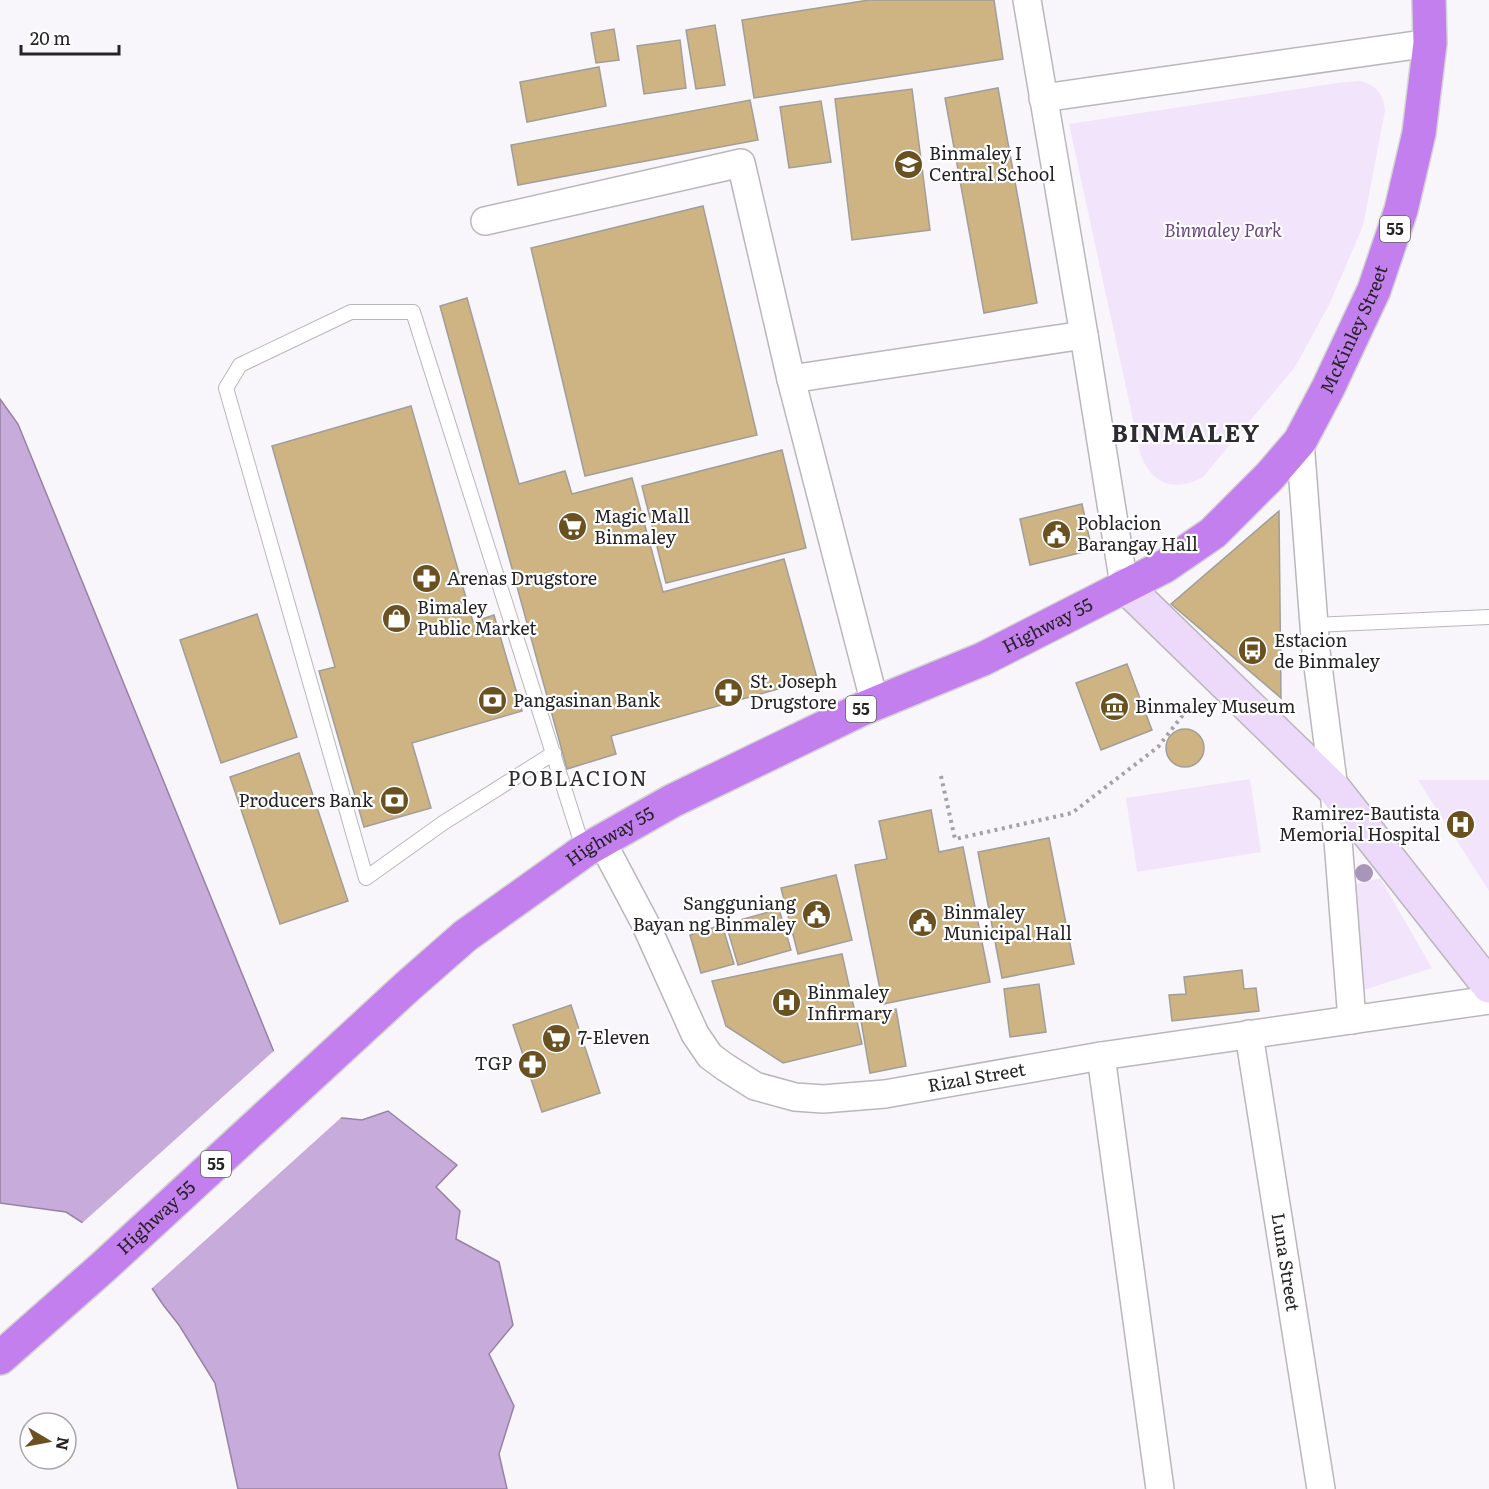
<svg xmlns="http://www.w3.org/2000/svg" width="1489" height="1489" font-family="Literata,serif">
  <rect width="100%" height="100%" fill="#f9f6fb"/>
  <!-- green -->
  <g fill="#f1e4fb">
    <path d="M1360,81C1376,85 1384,94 1385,111L1363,226L1329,305L1295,367L1203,477C1174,493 1150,484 1140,452L1069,124L1337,83Z"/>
    <path d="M1250,779L1261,852L1137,872L1126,798Z"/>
    <path d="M1418,780H1489V891Z"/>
    <path d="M1380,878L1432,968L1361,991L1354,885Z"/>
  </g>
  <!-- water -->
  <path fill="#c7acdb" stroke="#9683a4" stroke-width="1.5" d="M0,399L18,424L287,1084L333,1117L362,1120L388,1111L457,1165L436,1187L460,1211L456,1239L499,1262L513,1325L489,1354L514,1406L499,1454L507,1489H238L215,1383L179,1325L164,1306L143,1275L97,1232L66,1212L0,1203Z"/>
  <!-- pier -->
  <path fill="#f9f6fb" d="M276,1049L289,1082L334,1114L344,1115L150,1290L141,1277L95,1234L80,1225Z"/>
  <!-- building -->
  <g fill="#ceb383" stroke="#a19e99" stroke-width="1.5">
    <path d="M869,0H994L1003,59L754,98L742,20Z"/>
    <path d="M715,25L725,85L696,89L686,30Z"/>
    <path d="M614,29L619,60L596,63L591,33Z"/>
    <path d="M680,40L686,88L644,94L637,46Z"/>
    <path d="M599,67L606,106L527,122L520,82Z"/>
    <path d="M998,88L1037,303L984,313L945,98Z"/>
    <path d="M912,89L930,230L852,240L835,99Z"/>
    <path d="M750,100L758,140L518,185L511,145Z"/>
    <path d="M821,101L831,162L789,168L780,107Z"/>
    <path d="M703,206L757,435L585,476L531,248Z"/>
    <path d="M467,298L519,484L565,471L572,494L632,478L663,592L784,559L817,678L611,736L616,754L567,769L440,306Z"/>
    <path d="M411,406L473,622L494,615L522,711L412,743L431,808L364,827L319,671L335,667L272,446Z"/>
    <path d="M782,450L806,548L666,583L642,486Z"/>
    <path d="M1082,504L1092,550L1030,565L1020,519Z"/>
    <path d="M1279,511L1281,698L1171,604Z"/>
    <path d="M257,614L297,737L221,763L180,640Z"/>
    <path d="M1127,664L1152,730L1101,750L1076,683Z"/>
    <circle cx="1185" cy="748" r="19"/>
    <path d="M299,753L348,901L280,924L230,777Z"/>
    <path d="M931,810L939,852L963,847L990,982L883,1004L855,865L887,859L879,821Z"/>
    <path d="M1049,838L1074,964L1002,978L978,852Z"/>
    <path d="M836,875L852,940L798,954L781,888Z"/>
    <path d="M779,909L791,950L738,965L726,924Z"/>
    <path d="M722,925L734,964L701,973L690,935Z"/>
    <path d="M842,954L862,1044L783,1063L726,1026L712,981Z"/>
    <path d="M1242,970L1244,989L1256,988L1259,1011L1172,1021L1169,995L1186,994L1184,977Z"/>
    <path d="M1039,984L1046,1032L1010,1037L1004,989Z"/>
    <path d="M571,1005L600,1093L542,1112L513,1025Z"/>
    <path d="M896,1009L906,1066L870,1073L860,1015Z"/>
  </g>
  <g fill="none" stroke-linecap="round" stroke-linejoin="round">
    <defs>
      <g id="lane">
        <path d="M1314,625L1489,617"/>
        <path d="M554,753L443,823L366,878L226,388L240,365L351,312H413L584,851"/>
      </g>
      <g id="street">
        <path d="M1027,0L1084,335L1124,585"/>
        <path d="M1043,98L1430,43"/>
        <path d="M485,221L741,163L791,379L875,704"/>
        <path d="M791,379L1084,335"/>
        <path d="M1300,441L1316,651L1334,789L1352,1020"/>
        <path id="s1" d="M602,842L645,923L695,1034L710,1056L725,1067L755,1086L795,1097L823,1099L885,1094L1101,1056L1489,1000"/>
        <path id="s2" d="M1249,1034L1321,1489"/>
        <path d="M1101,1056L1160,1489"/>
      </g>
      <path id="secondary" d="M1124,585L1334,789L1489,986"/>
      <g id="highway">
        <path id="s3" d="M0,1358L102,1268L408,986L465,936L584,851L672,801L862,709L983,659L1165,566L1213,533L1269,477L1300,441L1328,388L1374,290L1401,210L1419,133L1430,43L1429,0"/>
      </g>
    </defs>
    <!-- lane casing -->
    <use href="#lane" stroke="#bab7bc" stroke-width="16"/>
    <!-- street casing -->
    <use href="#street" stroke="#bab7bc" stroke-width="30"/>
    <!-- secondary casing -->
    <use href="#secondary" stroke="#bab7bc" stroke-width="36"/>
    <!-- highway casing -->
    <use href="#highway" stroke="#d3d3d3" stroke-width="36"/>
    <!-- path -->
    <path stroke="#a4a2a6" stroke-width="4" stroke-dasharray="3 4.5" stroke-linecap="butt" d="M941,776L955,839L1072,813L1158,747L1196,698"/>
    <!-- lane -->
    <use href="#lane" stroke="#fff" stroke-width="14"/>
    <!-- street -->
    <use href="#street" stroke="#fff" stroke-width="27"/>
    <!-- secondary -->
    <use href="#secondary" stroke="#edd9fa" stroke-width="33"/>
    <!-- highway -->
    <use href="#highway" stroke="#c27fed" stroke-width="33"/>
  </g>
  <!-- trees -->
  <circle fill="#a995b7" cx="1364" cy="873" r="9"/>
  <!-- icons -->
  <defs>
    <symbol id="school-disc" viewBox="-11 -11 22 22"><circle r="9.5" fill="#6a5122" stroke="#fff"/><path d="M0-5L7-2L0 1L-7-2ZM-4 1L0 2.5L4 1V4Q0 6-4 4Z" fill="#fff"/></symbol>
    <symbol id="supermarket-disc" viewBox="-11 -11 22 22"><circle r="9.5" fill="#6a5122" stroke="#fff"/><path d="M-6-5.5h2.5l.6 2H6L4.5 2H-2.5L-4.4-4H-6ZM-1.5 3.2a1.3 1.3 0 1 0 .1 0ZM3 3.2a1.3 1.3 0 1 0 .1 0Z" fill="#fff"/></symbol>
    <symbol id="civic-disc" viewBox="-11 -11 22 22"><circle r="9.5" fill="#6a5122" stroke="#fff"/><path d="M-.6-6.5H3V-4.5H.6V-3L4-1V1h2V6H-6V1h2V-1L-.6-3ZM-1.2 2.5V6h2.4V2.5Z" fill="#fff"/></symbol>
    <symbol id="pharmacy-disc" viewBox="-11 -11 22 22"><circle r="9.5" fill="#6a5122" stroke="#fff"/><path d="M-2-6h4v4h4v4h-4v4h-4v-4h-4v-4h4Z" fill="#fff"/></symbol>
    <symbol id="shop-disc" viewBox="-11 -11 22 22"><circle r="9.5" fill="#6a5122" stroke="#fff"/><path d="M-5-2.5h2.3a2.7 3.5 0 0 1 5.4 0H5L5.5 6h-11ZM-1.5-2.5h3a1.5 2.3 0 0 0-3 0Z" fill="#fff"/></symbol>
    <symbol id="bus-disc" viewBox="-11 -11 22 22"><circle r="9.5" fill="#6a5122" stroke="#fff"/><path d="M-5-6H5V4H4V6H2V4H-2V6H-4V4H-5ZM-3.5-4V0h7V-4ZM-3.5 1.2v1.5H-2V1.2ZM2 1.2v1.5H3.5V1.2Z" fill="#fff"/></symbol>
    <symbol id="bank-disc" viewBox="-11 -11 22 22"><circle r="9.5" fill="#6a5122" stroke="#fff"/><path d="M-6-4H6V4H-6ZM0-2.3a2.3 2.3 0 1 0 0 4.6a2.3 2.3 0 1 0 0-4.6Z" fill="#fff"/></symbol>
    <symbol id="museum-disc" viewBox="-11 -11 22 22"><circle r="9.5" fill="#6a5122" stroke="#fff"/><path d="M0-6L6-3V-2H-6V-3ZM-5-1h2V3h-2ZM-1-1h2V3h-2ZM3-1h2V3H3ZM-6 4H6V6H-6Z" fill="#fff"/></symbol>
    <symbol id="hospital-disc" viewBox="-11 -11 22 22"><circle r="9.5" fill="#6a5122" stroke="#fff"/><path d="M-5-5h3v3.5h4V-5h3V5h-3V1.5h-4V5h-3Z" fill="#fff"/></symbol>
  </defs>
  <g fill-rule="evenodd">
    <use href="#school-disc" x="892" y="148" width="33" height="33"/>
    <use href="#supermarket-disc" x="556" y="510" width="33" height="33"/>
    <use href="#civic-disc" x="1040" y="518" width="33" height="33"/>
    <use href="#pharmacy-disc" x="410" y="562" width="33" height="33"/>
    <use href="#shop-disc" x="380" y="602" width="33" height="33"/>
    <use href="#bus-disc" x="1236" y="634" width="33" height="33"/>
    <use href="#pharmacy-disc" x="712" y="676" width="33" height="33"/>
    <use href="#bank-disc" x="476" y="684" width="33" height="33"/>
    <use href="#museum-disc" x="1098" y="690" width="33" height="33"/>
    <use href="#bank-disc" x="378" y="784" width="33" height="33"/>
    <use href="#hospital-disc" x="1444" y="808" width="33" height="33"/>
    <use href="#civic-disc" x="800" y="898" width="33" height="33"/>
    <use href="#civic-disc" x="906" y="906" width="33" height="33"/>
    <use href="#hospital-disc" x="770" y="986" width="33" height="33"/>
    <use href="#supermarket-disc" x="540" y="1022" width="33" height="33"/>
    <use href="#pharmacy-disc" x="516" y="1048" width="33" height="33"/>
  </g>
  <g text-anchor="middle" stroke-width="4.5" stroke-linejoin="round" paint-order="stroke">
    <!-- shield labels -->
    <g fill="#fff" stroke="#666566" stroke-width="1.5">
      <rect x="1380" y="216" width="30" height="26" rx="4.5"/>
      <rect x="846" y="696" width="30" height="26" rx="4.5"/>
      <rect x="201" y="1151" width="30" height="26" rx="4.5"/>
    </g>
    <g font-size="16" font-weight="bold" fill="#252325">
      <text x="1395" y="235">55</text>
      <text x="861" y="715">55</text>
      <text x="216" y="1170">55</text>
    </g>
    <!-- poi labels -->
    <g font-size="18" fill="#252325" stroke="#fff" text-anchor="start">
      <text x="929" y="160">Binmaley I<tspan x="929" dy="21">Central School</tspan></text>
      <text x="594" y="523">Magic Mall<tspan x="594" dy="21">Binmaley</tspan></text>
      <text x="1077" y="530">Poblacion<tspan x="1077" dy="21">Barangay Hall</tspan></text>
      <text x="447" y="585">Arenas Drugstore</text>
      <text x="417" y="614">Bimaley<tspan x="417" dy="21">Public Market</tspan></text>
      <text x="1274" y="647">Estacion<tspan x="1274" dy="21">de Binmaley</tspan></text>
      <text x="750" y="688">St. Joseph<tspan x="750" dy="21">Drugstore</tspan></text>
      <text x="513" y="707">Pangasinan Bank</text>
      <text x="1135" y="713">Binmaley Museum</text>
      <text x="373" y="807" text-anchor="end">Producers Bank</text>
      <text x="1440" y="820" text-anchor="end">Ramirez-Bautista<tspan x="1440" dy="21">Memorial Hospital</tspan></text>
      <text x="796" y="910" text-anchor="end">Sangguniang<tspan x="796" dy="21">Bayan ng Binmaley</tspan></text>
      <text x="943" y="919">Binmaley<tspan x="943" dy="21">Municipal Hall</tspan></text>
      <text x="807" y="999">Binmaley<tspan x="807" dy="21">Infirmary</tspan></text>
      <text x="578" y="1044">7-Eleven</text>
      <text x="512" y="1070" text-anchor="end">TGP</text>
    </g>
    <!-- park labels -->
    <g font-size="18" font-style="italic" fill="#684580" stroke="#fff">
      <text x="1223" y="237">Binmaley Park</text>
    </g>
    <!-- street labels -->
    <g font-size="18" fill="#252325" stroke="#fff">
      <text dy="6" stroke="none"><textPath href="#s3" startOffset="1731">McKinley Street</textPath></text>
      <text dy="6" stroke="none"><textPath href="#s3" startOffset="1290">Highway 55</textPath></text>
      <text dy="6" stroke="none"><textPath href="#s3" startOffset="804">Highway 55</textPath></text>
      <text dy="6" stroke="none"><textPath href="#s1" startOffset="519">Rizal Street</textPath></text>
      <text dy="6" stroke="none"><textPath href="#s3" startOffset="210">Highway 55</textPath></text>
      <text dy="6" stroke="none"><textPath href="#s2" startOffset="231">Luna Street</textPath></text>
    </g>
    <!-- quarter labels -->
    <g font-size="21" letter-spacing="1.5" fill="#2e2c30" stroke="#fff">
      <text x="578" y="786">POBLACION</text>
    </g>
    <!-- district labels -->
    <g font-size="24" font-weight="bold" letter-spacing="1.5" fill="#2e2c30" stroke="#fff">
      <text x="1186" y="442">BINMALEY</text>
    </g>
  </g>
  <!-- north arrow -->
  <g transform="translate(48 1441) rotate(100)"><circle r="28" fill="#ffffff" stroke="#a8a7a8" stroke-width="1.5"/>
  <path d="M0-4.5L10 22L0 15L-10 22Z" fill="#6a5122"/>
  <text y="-9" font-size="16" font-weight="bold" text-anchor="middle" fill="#252325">N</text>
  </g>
  <!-- scale -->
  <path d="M21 45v9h98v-9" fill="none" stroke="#252325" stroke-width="3"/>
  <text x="30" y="45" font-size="18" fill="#252325" stroke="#ffffff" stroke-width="4.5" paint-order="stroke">20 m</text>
</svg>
